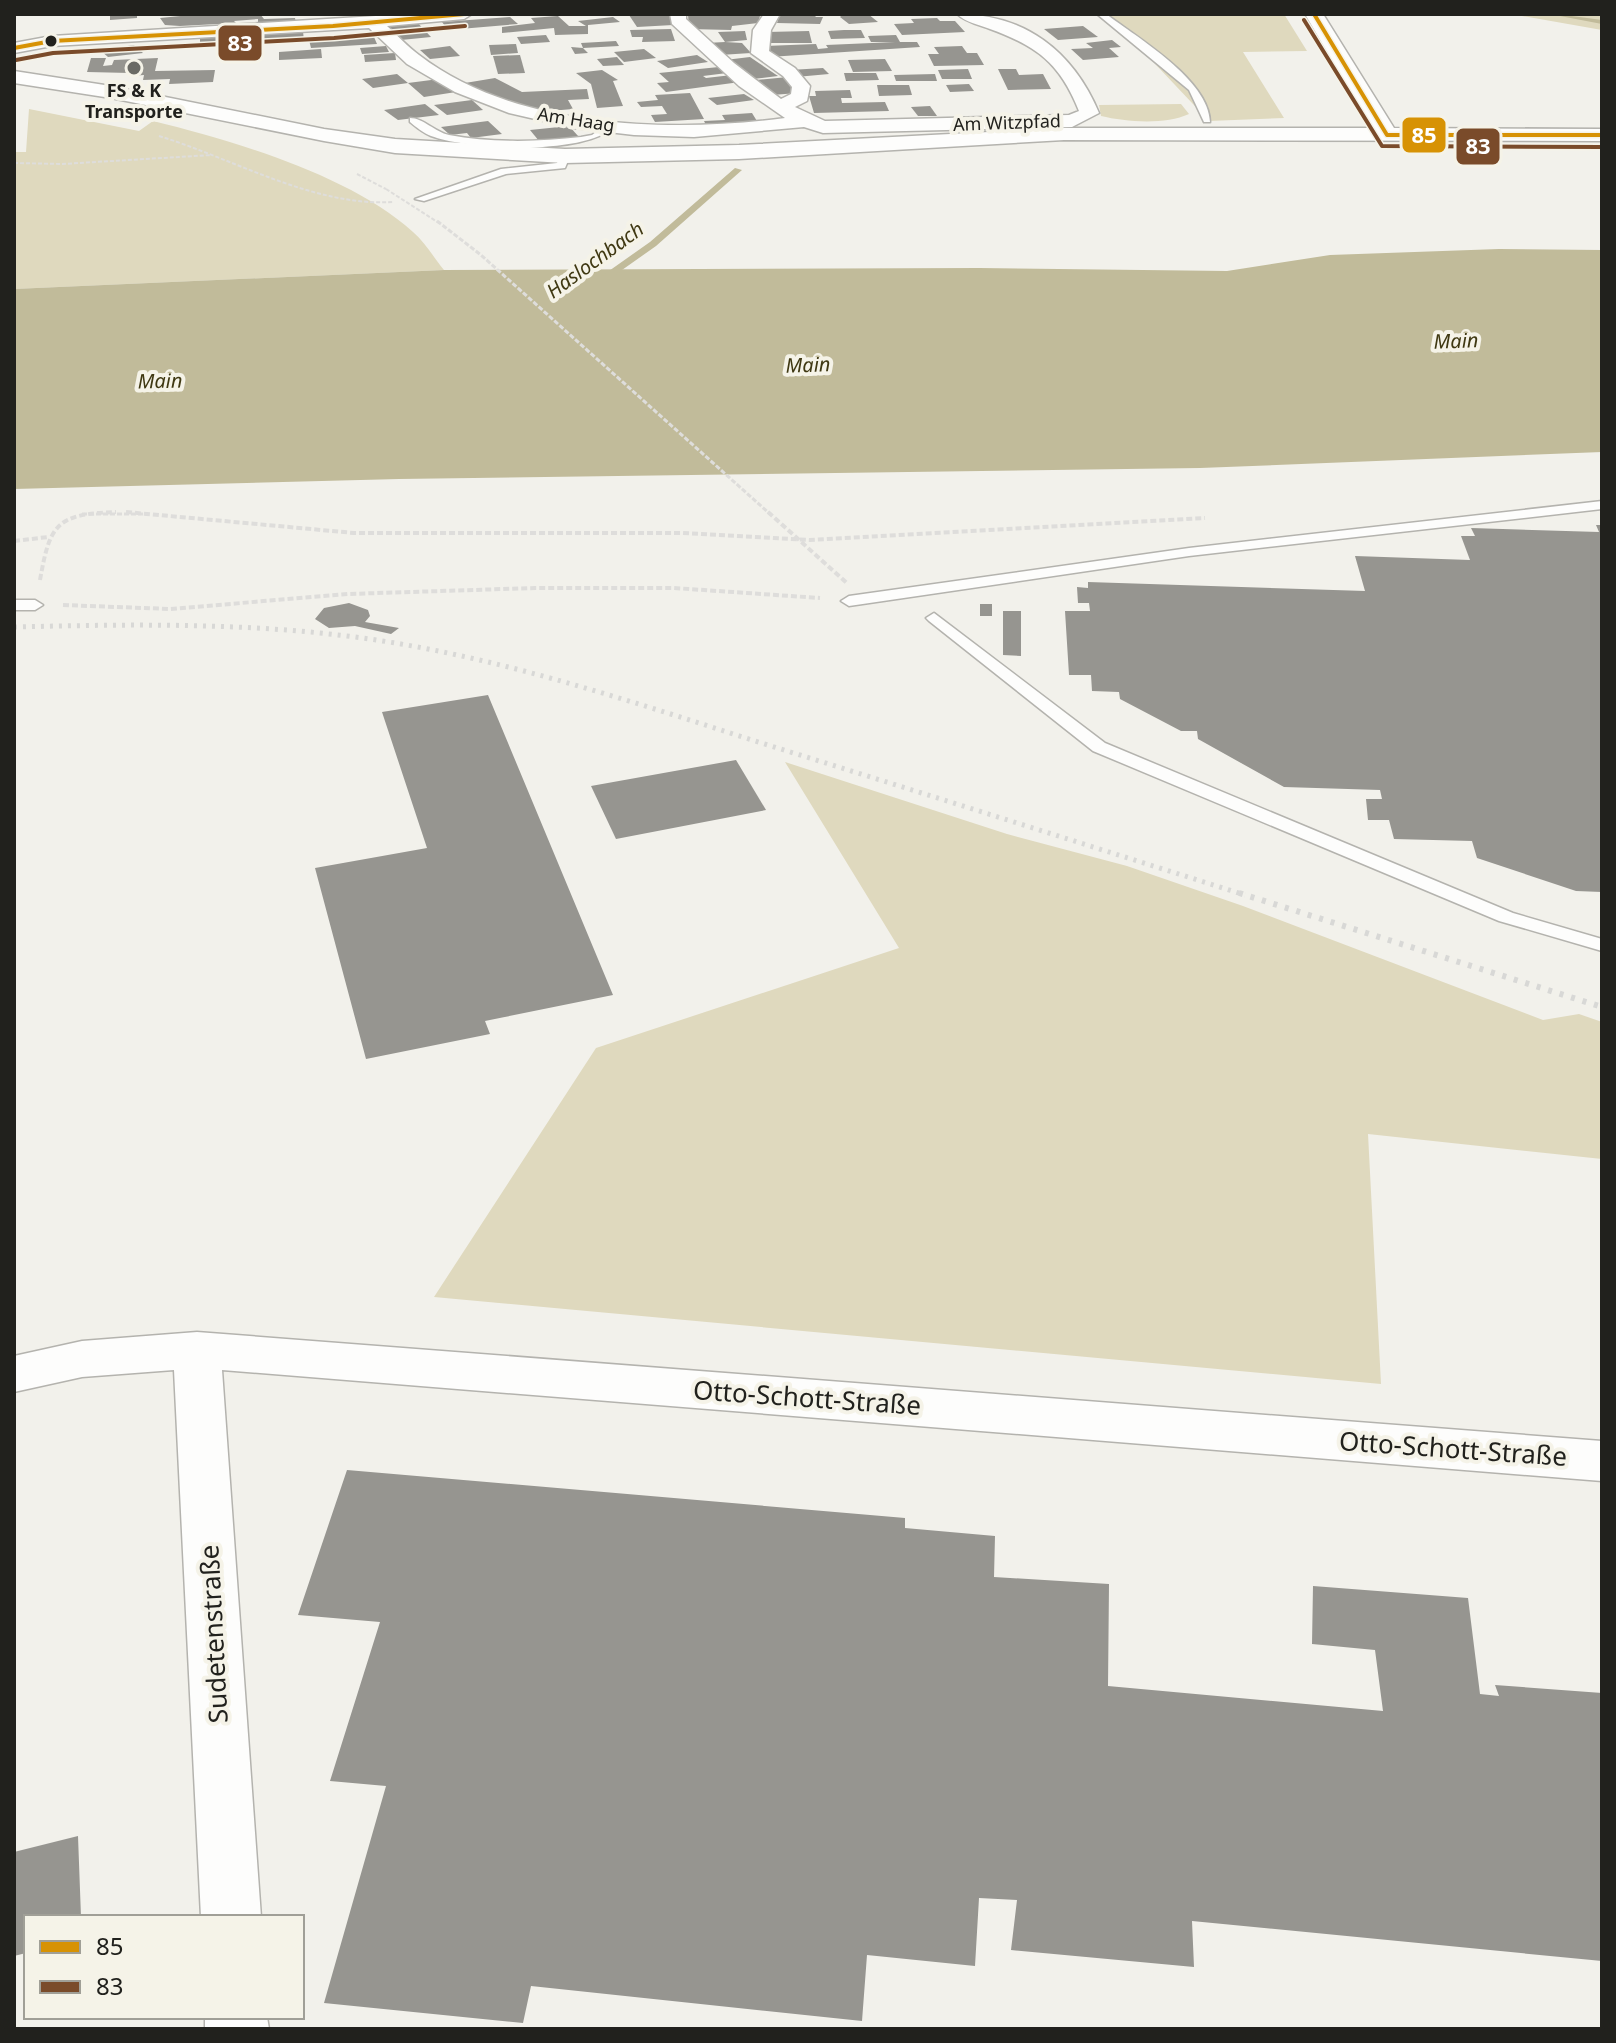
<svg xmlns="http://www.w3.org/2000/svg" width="1616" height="2043" font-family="'Noto Sans',sans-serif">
  <rect width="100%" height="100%" fill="#f2f1eb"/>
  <!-- green -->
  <g fill="#dfd9be">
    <path d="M1108,14H1284L1307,51L1243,52L1284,118L1209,121Z"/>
    <path d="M1511,14H1602V30Z"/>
    <path d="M1181,104L1189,114C1165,125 1126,122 1101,116L1099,105Z"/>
    <path d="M29,109L139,131L153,121C234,141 350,175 413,232C425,242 434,258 444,270L14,289V152H26Z"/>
    <path d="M785,762L1007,834L1127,866L1243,906L1543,1020L1579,1014L1602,1022V1159L1368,1134L1381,1384L434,1297L596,1048L899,948Z"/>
  </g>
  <!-- water -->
  <path fill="#c1bb9a" d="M1499,249L1602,250V452L1200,468L399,479L14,489V289L444,270L979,268L1227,271L1330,255Z"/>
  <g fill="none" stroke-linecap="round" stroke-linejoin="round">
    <!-- stream -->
    <g fill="#c1bb9a" fill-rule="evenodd">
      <path d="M1557,14L1602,20V24L1560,16Z"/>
      <path d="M735,168L742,170L656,246L605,282H599V278L650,242Z"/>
    </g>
  </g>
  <!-- building -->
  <g fill="#969590">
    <path d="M110,14H137V18L110,20Z"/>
    <path d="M201,14H260L264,19L295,18L296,24L240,27L238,23L258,22V19L234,21L236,23L180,26L165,25L160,18Z"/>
    <path d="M670,14L673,25L637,27L629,15Z"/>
    <path d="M688,14H741L760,16L758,23L732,26L731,30L689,29Z"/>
    <path d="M780,14H818L815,17H823L820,24L777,23Z"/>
    <path d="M843,14H868L878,22L849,24L840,17Z"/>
    <path d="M558,16L569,26H586L578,21L613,17L620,22L588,25V34L555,35L554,28L502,33V27L535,23L531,18Z"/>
    <path d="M510,17L518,24L448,30L442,22Z"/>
    <path d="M937,18L940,21H955L965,32L902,35L894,24L914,23L911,19Z"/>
    <path d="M416,21L431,37L401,40L384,25Z"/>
    <path d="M1083,26L1098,37L1058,40L1044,29Z"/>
    <path d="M671,29L675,41L642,42L643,37H632L630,30Z"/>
    <path d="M844,30H861L865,38L831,39L828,31Z"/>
    <path d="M303,31L304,41L200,47V37Z"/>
    <path d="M745,31L747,40L725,42L742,43L751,53L720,55L706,43L725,42L718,32Z"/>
    <path d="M809,31L812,43H770L767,32Z"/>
    <path d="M546,35L550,42L521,44L517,37Z"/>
    <path d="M896,35L900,42H917L920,47L769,57L765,46L816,44L818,49L828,48L826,45L895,42H871L868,36Z"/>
    <path d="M374,37L377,44L311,48L309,40Z"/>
    <path d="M1112,40L1121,47L1109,48L1119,57L1083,60L1071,49L1093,48L1086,43Z"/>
    <path d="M616,41L619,46L583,48L588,53L575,54L571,47L583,48L581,43Z"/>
    <path d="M516,44L518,53L491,55L489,45Z"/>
    <path d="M134,45L143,53L108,57L100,50Z"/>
    <path d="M386,46L389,52L362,54L360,48Z"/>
    <path d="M450,46L460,56L430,59L420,50Z"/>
    <path d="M962,46L967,53H977L984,65L934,66L928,54H939L934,47Z"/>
    <path d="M321,49L322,58L279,60V52Z"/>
    <path d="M644,49L656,58L624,62L614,52Z"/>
    <path d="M395,53L396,60L365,62L364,55Z"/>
    <path d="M520,55L525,73L498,74L493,56Z"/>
    <path d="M697,55L708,62L668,68L657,61Z"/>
    <path d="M617,57L624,65L603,66L597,59Z"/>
    <path d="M750,57L778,76L753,79L725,60Z"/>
    <path d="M91,58H106L103,66L112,65L114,60L158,58L155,71L215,70L213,82L169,84L170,79L143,80L144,75L130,76V73L87,72Z"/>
    <path d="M885,59L892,71L853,72L848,60Z"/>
    <path d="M719,67L727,73L703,76L706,78L732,75L740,82L666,92L657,83L669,82L659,73Z"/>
    <path d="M823,68L829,74L796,77L790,70Z"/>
    <path d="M968,69L972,79H942L938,70Z"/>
    <path d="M998,69H1016L1019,75L1043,74L1051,89L1008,90Z"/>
    <path d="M602,70L618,80L613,81L623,106L597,108L591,84L576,73Z"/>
    <path d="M844,73H876L879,80L846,81Z"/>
    <path d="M397,74L408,83L439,79L456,92L424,97L408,83L373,88L362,79Z"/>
    <path d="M935,74L937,81H896L894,75Z"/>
    <path d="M788,77L798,93L772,95L756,80Z"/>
    <path d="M495,78L522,92L587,89L589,99L568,100L573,109L538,112L507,103L465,83Z"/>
    <path d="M969,84L974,91L950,92L946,85Z"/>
    <path d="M877,85H909L912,95L879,96Z"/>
    <path d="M850,90L852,98H841L842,103L885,102L889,111L814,113L809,96H816L815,91Z"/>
    <path d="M690,93L704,119L655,122L651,115L667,114L662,106L641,107L637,102L658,100L655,95Z"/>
    <path d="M744,94L754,100L717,105L708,98Z"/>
    <path d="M472,100L483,110L447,115L434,105Z"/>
    <path d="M425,104L439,115L398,120L384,110Z"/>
    <path d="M930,106L937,116H918L911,107Z"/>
    <path d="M752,113L760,126L708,129L704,121L725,120L722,115Z"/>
    <path d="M488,121L502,134L471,138L467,133L450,135L441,127Z"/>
    <path d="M569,126L579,137L539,141L530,130Z"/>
    <path d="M1596,525H1602V892L1576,891L1477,858L1472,841L1394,839L1389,820H1368L1366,799H1382L1380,790L1284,787L1198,739L1197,731H1181L1120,699L1119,692L1092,691L1091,675H1069L1065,611H1090L1089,603H1078L1077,587L1088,588V582L1365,591L1355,556L1470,560L1461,536H1475L1471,528L1599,532Z"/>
    <path d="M349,603L368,610L370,616L365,622L399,628L391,634L355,626L329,628L315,619L324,608Z"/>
    <rect x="980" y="604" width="12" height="12"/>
    <path d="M1003,611H1021V656L1003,655Z"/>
    <path d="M488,695L613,995L485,1021L490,1034L366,1059L315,868L427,848L382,712Z"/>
    <path d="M736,760L766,810L616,839L591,786Z"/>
    <path d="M347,1470L905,1518V1528L995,1536L994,1577L1109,1584L1108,1686L1383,1711L1375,1650L1312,1644L1313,1586L1468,1598L1480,1694L1499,1696L1495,1685L1602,1693V1961L1192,1921L1194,1967L1011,1950L1017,1900L979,1898L975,1966L867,1955L862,2021L531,1986L523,2023L324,2003L386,1786L330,1781L380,1622L298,1615Z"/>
    <path d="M78,1836L81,1917H26V1953L14,1956V1852Z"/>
  </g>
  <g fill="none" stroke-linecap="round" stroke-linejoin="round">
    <defs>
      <g id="service">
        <path d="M1097,14H1106C1138,38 1209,80 1210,122H1204L1189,90Z"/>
        <path d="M410,118C423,118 435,132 449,135C492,143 538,142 581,137L592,135L607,124L615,126C585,156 469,150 431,136C423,133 416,127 410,122Z"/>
        <path d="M561,154L570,156L565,168L506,174L424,201L415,199L501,169L557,163Z"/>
        <path d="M1602,501V509L1189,556L849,606L841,601L849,596L1189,548Z"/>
        <path d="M14,600H35L43,605L35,610H14Z"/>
        <path d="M934,613L1105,743L1513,913L1602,939V951L1499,921L1093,751L929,621L926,618Z"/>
      </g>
      <g id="minor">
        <path d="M408,14H472L464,19L387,26C398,36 408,47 419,55C515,129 670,133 785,118L739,86L672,24L670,14H686V19L734,63L781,99L791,94L792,87L783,76L751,53L753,30L764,14H780L771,30L769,51L795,68L810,86L807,101L795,107L825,121L1069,115L1079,111C1060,63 1037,46 990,29C979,25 965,22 957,14C1025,14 1073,51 1099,113L1072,127L823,133L804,127L694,137L634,135L574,128L509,113L455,92L407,64L369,28L52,46L14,53V43L52,36Z"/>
        <path d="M197,1332L1602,1441V1481L222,1370L261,1917H201L174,1370L82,1377L14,1392V1356L82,1341Z"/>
        <path d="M205,2017H267L269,2029H205Z"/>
      </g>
      <path id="secondary" d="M1305,14H1323L1394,128L1602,129V141L1064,140L739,159L565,163L395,153L324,141L111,98L14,83V71L111,86L324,129L395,139L565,149L739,145L1064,128H1372Z"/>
    </defs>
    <!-- service casing -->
    <use href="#service" stroke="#b4b3ae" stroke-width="3"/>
    <!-- minor casing -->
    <use href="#minor" stroke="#b4b3ae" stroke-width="3"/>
    <!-- secondary casing -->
    <use href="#secondary" stroke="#b4b3ae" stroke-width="3"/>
    <!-- path-far2 -->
    <g stroke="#dedddb" stroke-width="2" stroke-dasharray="4 2" stroke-linecap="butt">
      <path d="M1596,14L1602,15"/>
      <path d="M159,136C234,159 315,207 393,202"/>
      <path d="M14,163L62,164L212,155"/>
      <path d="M357,174L386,189"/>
    </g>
    <!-- path-far1 -->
    <path stroke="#dedddb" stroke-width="3" stroke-dasharray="5 2" stroke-linecap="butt" d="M82,514H148"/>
    <!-- path -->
    <g stroke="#dedddb" stroke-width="4" stroke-dasharray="6 3" stroke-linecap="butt">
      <path d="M126,512L354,533H683L810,540L1205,518"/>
      <path d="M14,541L48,537"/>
      <path d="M40,580C50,524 56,514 116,512"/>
      <path d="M63,605L170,609L348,594L535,588H674L820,598"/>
    </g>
    <!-- service -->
    <use href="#service" fill="#fdfdfc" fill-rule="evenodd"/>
    <!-- minor -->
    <use href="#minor" fill="#fdfdfc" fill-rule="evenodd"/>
    <!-- secondary -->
    <use href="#secondary" fill="#fdfdfc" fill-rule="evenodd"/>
    <!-- rail-far1 -->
    <path stroke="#d8d8d6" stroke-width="5" stroke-dasharray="3 6" stroke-linecap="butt" d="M14,627C139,624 266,622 389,642C519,663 645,706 771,746C929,795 1087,845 1245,895"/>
    <!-- rail -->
    <path stroke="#d8d8d6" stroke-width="6" stroke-dasharray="4 8" stroke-linecap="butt" d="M1239,893L1602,1007"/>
    <!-- path-bridge-far2 -->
    <path stroke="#dedddb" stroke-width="2" stroke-dasharray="4 2" stroke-linecap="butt" d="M386,189L439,223"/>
    <!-- path-bridge-far1 -->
    <path stroke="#dedddb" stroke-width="3" stroke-dasharray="5 2" stroke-linecap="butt" d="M437,221L481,255L770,514"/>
    <!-- path-bridge -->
    <path stroke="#dedddb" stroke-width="4" stroke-dasharray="6 3" stroke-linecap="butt" d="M768,512L848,584"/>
    <defs>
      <g id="bus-1">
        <path d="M1314,14L1387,135H1602"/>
        <path d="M14,48L52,41L333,26L464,14"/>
      </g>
      <g id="bus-2">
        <path d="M1304,20L1382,146L1602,147"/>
        <path d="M16,60L53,53L334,38L465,26"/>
      </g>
    </defs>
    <!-- bus-1 casing -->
    <use href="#bus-1" stroke="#f5f3e8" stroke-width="7"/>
    <!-- bus-2 casing -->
    <use href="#bus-2" stroke="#f5f3e8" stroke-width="7"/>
    <!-- bus-1 -->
    <use href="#bus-1" stroke="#d79204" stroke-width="4"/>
    <!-- bus-2 -->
    <use href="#bus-2" stroke="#7a4b2a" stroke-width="4"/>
  </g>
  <!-- markers -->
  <circle fill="#21211d" stroke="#f5f3e8" stroke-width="3" cx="51" cy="41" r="7"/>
  <circle fill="#6a6a65" stroke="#f5f3e8" stroke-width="3" cx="134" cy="68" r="8"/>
  <g text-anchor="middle" stroke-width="8" stroke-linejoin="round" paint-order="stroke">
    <!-- far-poi labels -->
    <g font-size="18" font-weight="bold" fill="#21211d" stroke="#f5f3e8">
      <text x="134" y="97">FS &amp; K<tspan x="134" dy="21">Transporte</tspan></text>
    </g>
    <!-- far-street labels -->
    <g font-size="18" fill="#21211d" stroke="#f5f3e8">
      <text transform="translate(576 120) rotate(9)" y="6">Am Haag</text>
      <text transform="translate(1007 123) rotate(-2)" y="6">Am Witzpfad</text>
    </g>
    <!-- far-water labels -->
    <g font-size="20" font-style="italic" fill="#3f3812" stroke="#f5f3e8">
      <text transform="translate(595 260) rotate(-36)" y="7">Haslochbach</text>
      <text transform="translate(1456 341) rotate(-2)" y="7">Main</text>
      <text transform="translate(808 365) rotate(-2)" y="7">Main</text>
      <text transform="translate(160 381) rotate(-1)" y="7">Main</text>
    </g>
    <!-- near-street labels -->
    <g font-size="26" fill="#21211d" stroke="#f5f3e8">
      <text transform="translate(807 1398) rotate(4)" y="9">Otto-Schott-Straße</text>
      <text transform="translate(1453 1449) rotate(4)" y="9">Otto-Schott-Straße</text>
      <text transform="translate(214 1634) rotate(-93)" y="9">Sudetenstraße</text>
    </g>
  </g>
  <g stroke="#f5f3e8" stroke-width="3">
    <rect x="217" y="24" width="46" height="38" rx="8" fill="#7a4b2a"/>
    <rect x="1401" y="116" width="46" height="38" rx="8" fill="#d79204"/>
    <rect x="1455" y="127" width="46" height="39" rx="8" fill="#7a4b2a"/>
  </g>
  <g font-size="22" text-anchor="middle" font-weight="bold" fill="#fff">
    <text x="240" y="51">83</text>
    <text x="1424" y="143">85</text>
    <text x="1478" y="154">83</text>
  </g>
  <!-- border -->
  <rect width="1616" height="2043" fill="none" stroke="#21211d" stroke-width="32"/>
  <!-- legend -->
  <rect x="24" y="1915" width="280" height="104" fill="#f5f3e8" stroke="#a09f97" stroke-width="2"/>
  <rect x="40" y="1941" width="40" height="12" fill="#d79204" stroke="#a09f97" stroke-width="2"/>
  <text x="96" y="1955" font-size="24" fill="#21211d">85</text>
  <rect x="40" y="1981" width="40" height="12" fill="#7a4b2a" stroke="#a09f97" stroke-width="2"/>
  <text x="96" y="1995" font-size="24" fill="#21211d">83</text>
</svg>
